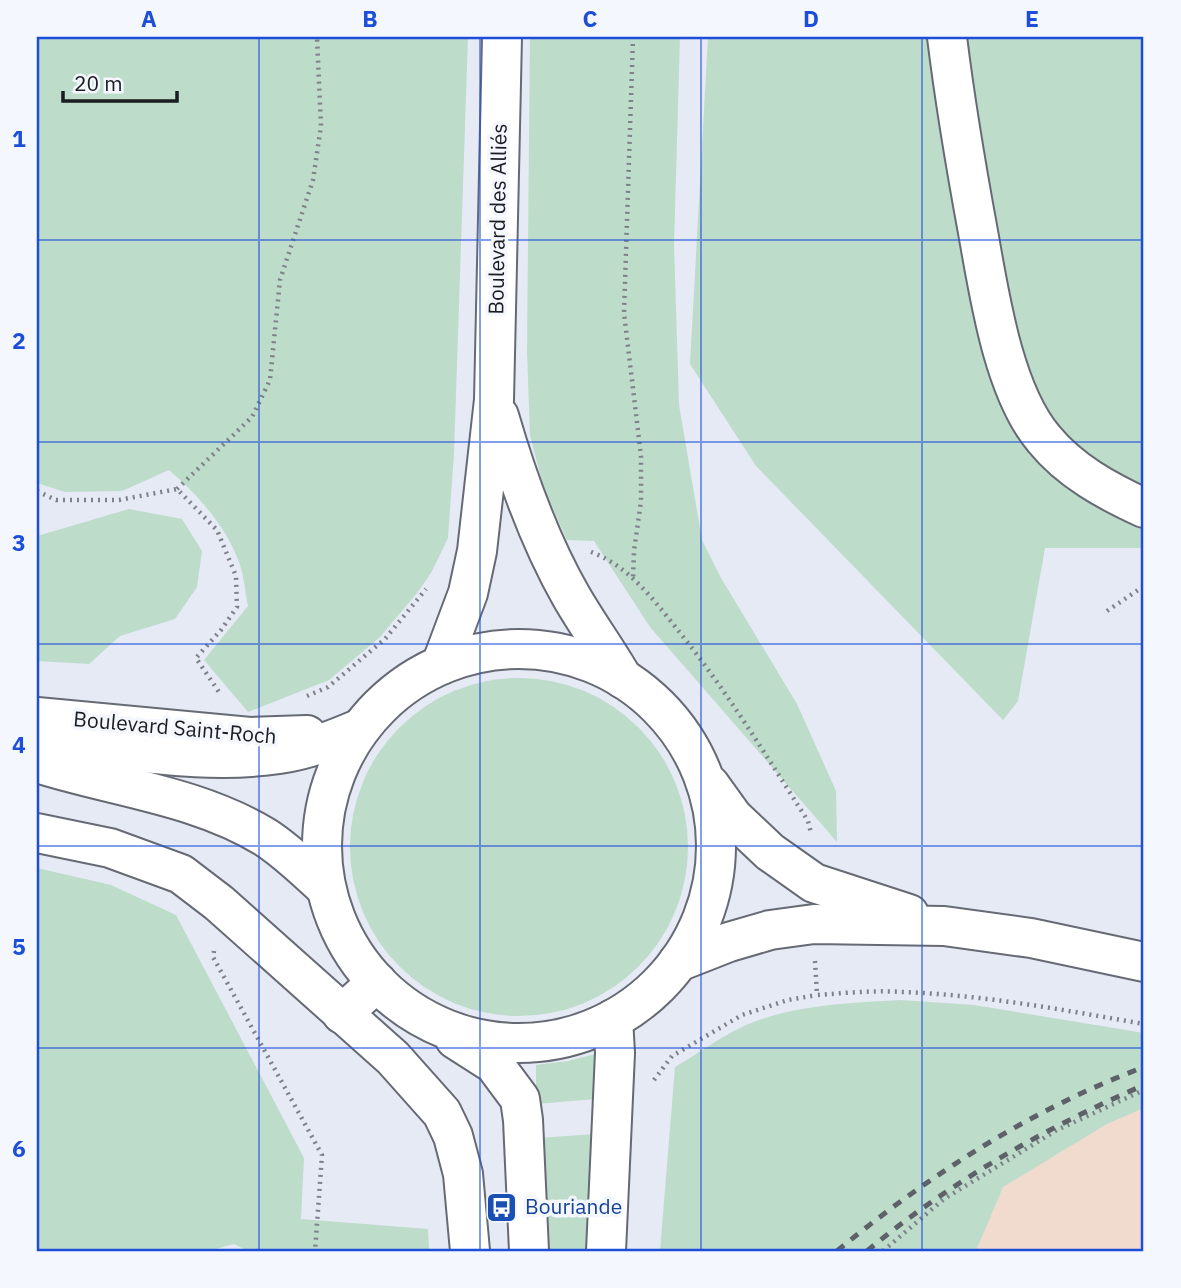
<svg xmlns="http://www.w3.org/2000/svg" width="1181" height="1288" font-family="'IBM Plex Sans',sans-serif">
  <rect width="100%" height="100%" fill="#e5eaf5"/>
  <!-- commercial -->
  <path fill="#f1dbcf" d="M1144,1107V1251H976L1002,1187L1107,1124Z"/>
  <!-- green -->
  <g fill="#bddcca">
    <path d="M37,37H468L454,453L448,538L431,573L417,593L380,637L329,680L248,712L204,660L248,606C245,592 244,576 239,562C226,526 198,495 169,470L122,491L65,492L37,483Z"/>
    <path d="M530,37H680L674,245L679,405L702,540L721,578L797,704L836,791L837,842L650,627L594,541L567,540L544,489L530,435L527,350Z"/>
    <path d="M708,37H929L1009,418C1042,478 1082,502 1144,528V548H1045L1018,701L1003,720L756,466L690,364Z"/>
    <path d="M964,37H1144V489C1110,472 1069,449 1048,415C1014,358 1004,280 993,216C983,156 974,96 964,37Z"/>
    <path d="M129,509L182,519L202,551L197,587L175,619L120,636L89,664L37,661V536Z"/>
    <circle cx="519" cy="847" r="169"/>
    <path d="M37,868L111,885L176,915L304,1158L301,1219L428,1229L429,1251H248L234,1244L208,1251H37Z"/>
    <path d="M900,1000L974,1005L1144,1033V1108L1107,1124L1003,1187L976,1251H660L675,1067C696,1055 717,1039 740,1028C787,1005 848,1003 900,1000Z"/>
    <path d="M599,1053L596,1099L536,1104V1065L568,1061Z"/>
    <path d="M594,1134L587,1251H545L539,1138Z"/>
  </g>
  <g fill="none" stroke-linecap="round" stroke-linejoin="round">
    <defs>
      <g id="minor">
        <path d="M947,37C955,102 966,167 978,232C989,293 1003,391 1044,439C1070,471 1107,491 1144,508"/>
        <path d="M37,717L250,737L307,735"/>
        <path d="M37,833L110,848L181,874L219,903L393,1058L442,1113L453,1136L463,1174L470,1251"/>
        <path d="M342,1014L377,982"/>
      </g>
      <g id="major">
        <path d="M499,416C517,478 539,540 571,596C587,624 607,651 623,679"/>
        <circle cx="519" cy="846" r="197"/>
        <path d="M441,665L468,593L477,551L494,400L502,37"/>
        <path d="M37,742C117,747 199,766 279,754C308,750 335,739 361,728"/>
        <path d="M37,763C112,787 196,795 265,837C287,851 307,871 326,888"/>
        <path d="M710,785L733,817L770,852L814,883L909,914"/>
        <path d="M678,962L729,942L770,930L814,924L944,926L1031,938L1144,962"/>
        <path d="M455,1039L494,1064L520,1099L523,1120L529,1251"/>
        <path d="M606,1251L615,1053L613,1019"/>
      </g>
    </defs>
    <!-- minor casing -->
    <use href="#minor" stroke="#666a74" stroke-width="42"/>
    <!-- major casing -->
    <use href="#major" stroke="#666a74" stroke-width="42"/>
    <!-- path -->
    <g stroke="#7e8189" stroke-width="4.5" stroke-dasharray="2 5" stroke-linecap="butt">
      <path d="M633,37L624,313L641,456V501L634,551L633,579"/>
      <path d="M177,489L252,417L270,380L280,280L313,180L321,126L317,37"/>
      <path d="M37,491L56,500H119L177,489L217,530L236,576L237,607L221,630L196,658L221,695"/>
      <path d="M591,552C630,566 656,603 681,634C728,693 767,757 808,821L811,833"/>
      <path d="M1107,611L1144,586"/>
      <path d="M307,696L328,687L385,639L426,589"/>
      <path d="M214,951L213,957L322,1155L315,1251"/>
      <path d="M815,961L817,995C845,993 874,990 903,992C984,995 1064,1010 1144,1024"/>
      <path d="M654,1080L672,1056L742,1015L788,1000L817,995"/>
      <path d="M883,1251L944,1199L1057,1130L1144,1090"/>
    </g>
    <!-- minor -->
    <use href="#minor" stroke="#fff" stroke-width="38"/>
    <!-- major -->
    <use href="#major" stroke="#fff" stroke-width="38"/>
    <!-- rail -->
    <g stroke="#5e6167" stroke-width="5" stroke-dasharray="9 9" stroke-linecap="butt">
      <path d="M837,1251C929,1175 1032,1109 1144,1067"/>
      <path d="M867,1251C950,1182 1045,1128 1144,1085"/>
    </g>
  </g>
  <!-- grid -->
  <path fill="none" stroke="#1d4ed8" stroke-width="2" stroke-opacity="0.55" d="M259,37V1251M480,37V1251M701,37V1251M922,37V1251M37,240H1144M37,442H1144M37,644H1144M37,846H1144M37,1048H1144"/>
  <!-- icons -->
  <defs>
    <symbol id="bus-square" viewBox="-11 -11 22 22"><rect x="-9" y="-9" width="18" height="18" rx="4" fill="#1a4fb4" stroke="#f4f7fe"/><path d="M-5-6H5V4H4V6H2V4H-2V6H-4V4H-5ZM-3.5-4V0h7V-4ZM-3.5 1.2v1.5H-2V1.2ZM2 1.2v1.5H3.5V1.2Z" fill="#fff"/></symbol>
  </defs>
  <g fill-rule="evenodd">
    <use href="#bus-square" x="484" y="1190" width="35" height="35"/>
  </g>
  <g text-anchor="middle" stroke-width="7" stroke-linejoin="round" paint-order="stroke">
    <!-- street labels -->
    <g font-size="21" fill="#1b1d21" stroke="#f4f7fe">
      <text transform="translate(498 219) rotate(-89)" y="7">Boulevard des Alliés</text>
      <text transform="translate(175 728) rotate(5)" y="7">Boulevard Saint-Roch</text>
    </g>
    <!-- transit labels -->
    <g font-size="21" fill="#164399" stroke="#f4f7fe" text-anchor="start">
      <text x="525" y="1214">Bouriande</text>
    </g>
  </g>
  <!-- border -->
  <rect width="1181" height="1288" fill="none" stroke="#f4f7fe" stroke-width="77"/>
  <!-- scale -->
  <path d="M63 91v10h114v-10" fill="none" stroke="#1b1d21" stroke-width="3.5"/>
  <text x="74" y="91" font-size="21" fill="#1b1d21" stroke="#f4f7fe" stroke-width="5" paint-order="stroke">20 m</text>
  <rect x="38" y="38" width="1104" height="1212" fill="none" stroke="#1d4ed8" stroke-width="2.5"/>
  <g font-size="23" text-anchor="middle" font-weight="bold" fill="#1d4ed8">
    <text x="149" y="27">A</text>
    <text x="370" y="27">B</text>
    <text x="590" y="27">C</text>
    <text x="811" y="27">D</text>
    <text x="1032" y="27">E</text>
    <text x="19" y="147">1</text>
    <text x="19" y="349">2</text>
    <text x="19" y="551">3</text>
    <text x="19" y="753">4</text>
    <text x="19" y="955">5</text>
    <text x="19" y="1157">6</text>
  </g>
</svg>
